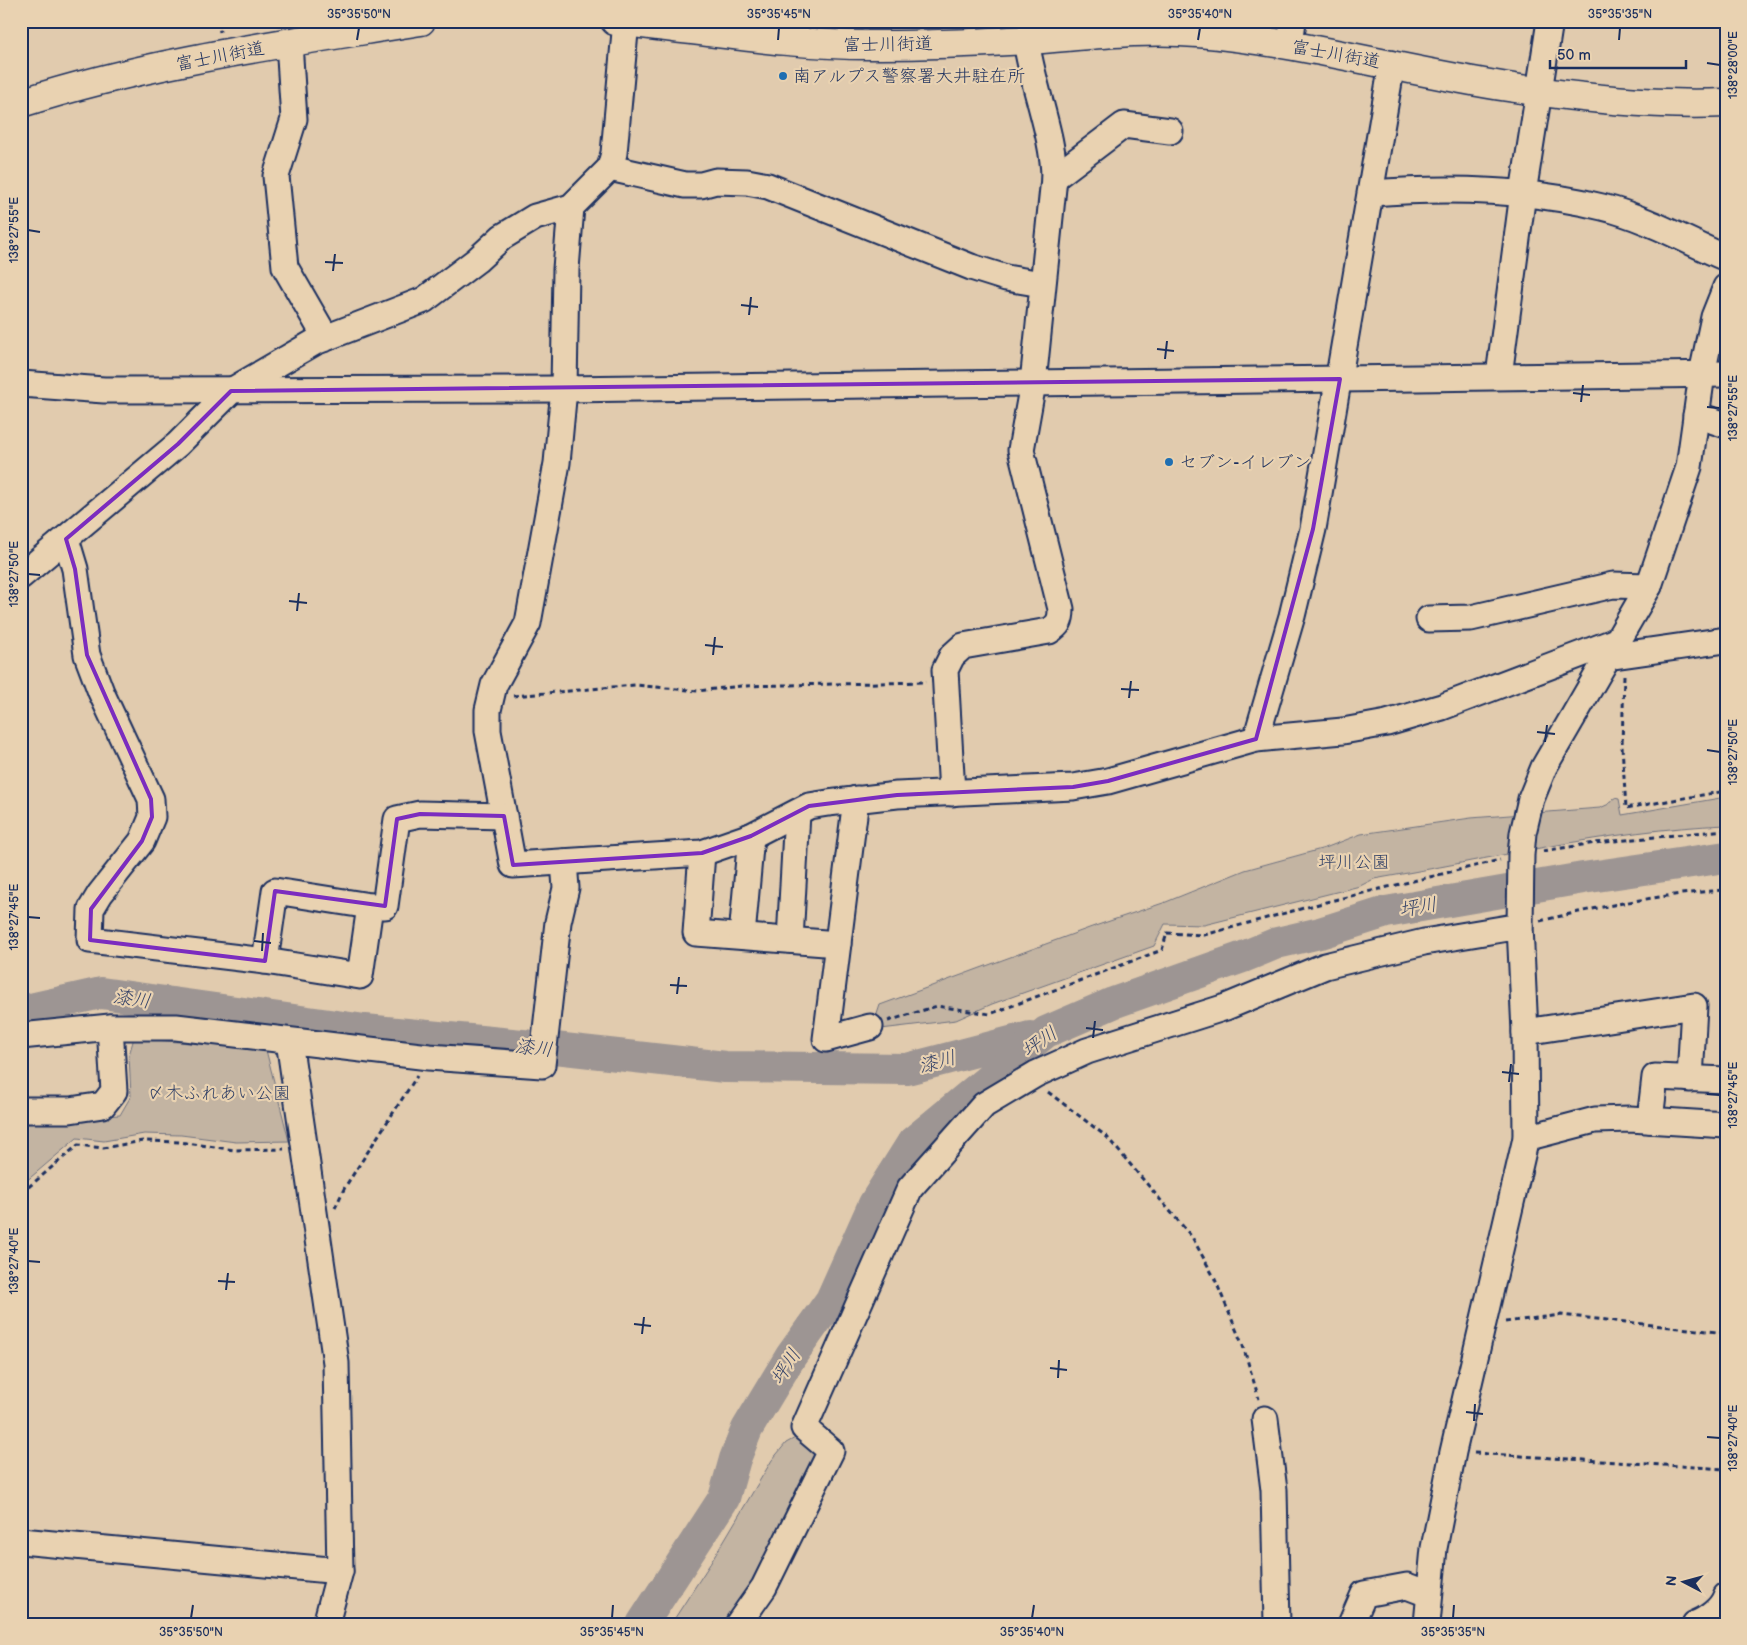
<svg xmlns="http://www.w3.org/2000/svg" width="1747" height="1645" font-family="'Balsamiq Sans','Klee One',sans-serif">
  <rect width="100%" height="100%" fill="#e1cbae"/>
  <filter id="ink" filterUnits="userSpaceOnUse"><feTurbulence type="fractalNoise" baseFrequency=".02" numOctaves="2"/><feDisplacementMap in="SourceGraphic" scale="10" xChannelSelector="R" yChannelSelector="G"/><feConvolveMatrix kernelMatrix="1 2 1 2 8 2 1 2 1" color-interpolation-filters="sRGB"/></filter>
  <g filter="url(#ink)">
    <!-- green -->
    <g fill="#c3b4a2" stroke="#6f7280">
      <path d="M1726,797V825C1607,830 1491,859 1374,879L1360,886L1204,925L1165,924L1154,946L992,1004L956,1020L881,1029L875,1020L880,1005L1092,927L1166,902L1245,870L1325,848L1361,834L1471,818L1600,808L1609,804L1614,798L1619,799L1622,815Z"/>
      <path d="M134,1038L266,1050L289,1141L236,1142L181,1135L144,1134L104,1141L77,1138L24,1183L21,1182V1121L120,1115L131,1096L129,1055Z"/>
      <path d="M799,1436L824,1457L733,1624H671L710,1564L772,1460L786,1443Z"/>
    </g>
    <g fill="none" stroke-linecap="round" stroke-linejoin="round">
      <!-- river -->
      <g stroke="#9d9593" stroke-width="32">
        <path d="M21,1011L101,993L365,1030L555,1048L725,1067L907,1069L1030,1037"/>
        <path d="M642,1624L724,1498L735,1459L747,1429L791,1356L831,1300L874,1204L913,1142L1046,1032L1113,1003L1243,957L1277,943L1320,933L1386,912L1583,878L1726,857"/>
      </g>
      <defs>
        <g id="minor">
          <path d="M626,21L614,153L610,168L571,207L566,269L564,389L557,463L528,623L494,685L488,710V731L513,865L702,853L751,836L809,806L828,803L897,795L1073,787L1108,781L1256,739L1343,731L1387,723L1442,707L1616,641"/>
          <path d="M289,43L294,119L276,176L285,267L326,338"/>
          <path d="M1290,45L1293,21"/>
          <path d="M610,168L685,185H701L716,181L747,182L768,186L971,267L1006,278L1042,284"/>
          <path d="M1054,178L1124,125L1170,131"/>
          <path d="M1371,193C1447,187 1528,189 1602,207C1645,217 1686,241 1726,258"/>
          <path d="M1499,376L1523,193L1550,21"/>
          <path d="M21,384L104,390L564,389L1726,374"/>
          <path d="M1696,415L1726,425"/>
          <path d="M66,539L75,569L87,655L101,692L151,799L152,817L142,841L100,894L91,909L90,940L265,961L275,891L370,906"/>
          <path d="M21,576L178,444L231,391L315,342L424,300L477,260L502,237L535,217L571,207"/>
          <path d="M1429,619L1471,618L1613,585L1649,586"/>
          <path d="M1607,657L1726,640"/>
          <path d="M1256,739L1292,616L1313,529L1392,64"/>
          <path d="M952,793L945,670L952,656L963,646L1049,631C1059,625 1061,620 1061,609L1021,450L1033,383L1054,178C1054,136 1032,85 1026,40"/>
          <path d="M856,799L826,1039L870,1027"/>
          <path d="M702,853L696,933L838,944"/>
          <path d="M742,936L751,836"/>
          <path d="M790,940L797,813"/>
          <path d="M265,961L360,976L370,906H385L397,819L420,814L504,816"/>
          <path d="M1525,1032L1694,1006L1690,1079"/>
          <path d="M21,1036L110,1027H176L429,1057L542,1065L558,922L566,888L564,862"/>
          <path d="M289,1041L336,1363L340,1571L326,1624"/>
          <path d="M21,1110H70L103,1105L114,1091L110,1027"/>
          <path d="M1650,1120L1655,1077L1726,1080"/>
          <path d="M1526,1138L1595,1120L1630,1119L1726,1125"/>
          <path d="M1265,1419L1274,1490L1277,1624"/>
          <path d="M21,1541L340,1571"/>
          <path d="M738,1624L764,1587L831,1451L804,1428L910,1188L984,1105L1036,1074L1087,1051L1226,1007L1325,966L1424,942L1520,926"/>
          <path d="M1351,1624L1364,1594L1407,1586L1428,1594"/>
          <path d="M1427,1624L1434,1548L1453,1452L1526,1138L1525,1032L1520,926L1521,855L1523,833L1531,799L1544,767L1649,586L1689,467L1702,374L1714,317L1726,287"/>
          <path d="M1695,1624C1707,1620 1722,1608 1726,1596"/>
        </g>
        <g id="major">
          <path d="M615,21C702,30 790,46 878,45C928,45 979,43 1029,40C1085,36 1142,28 1198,33C1303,42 1404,71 1508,87C1580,98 1652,106 1726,103"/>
          <path d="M21,103C151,61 287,43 421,21"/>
        </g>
      </defs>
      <!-- minor casing -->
      <use href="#minor" stroke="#1b2f5e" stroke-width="29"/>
      <!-- major casing -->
      <use href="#major" stroke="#1b2f5e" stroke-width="31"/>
      <!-- path -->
      <g stroke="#1b2f5e" stroke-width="3" stroke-dasharray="5 4" stroke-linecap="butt">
        <path d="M218,21L220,32"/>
        <path d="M1624,675L1622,746L1626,808L1726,791"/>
        <path d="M513,696L635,685L698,691L741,686L926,682"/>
        <path d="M1543,851L1595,843L1726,830"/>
        <path d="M1540,921C1602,906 1662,894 1726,890"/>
        <path d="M888,1021L937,1006L990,1014L1162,950L1167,933L1204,935L1326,902L1500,860"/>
        <path d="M1048,1092L1107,1137L1192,1237L1214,1277L1243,1346L1259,1399"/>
        <path d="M21,1190L24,1191L78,1145L103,1148L143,1141L180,1142L235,1150L284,1149"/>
        <path d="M335,1208L345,1187L417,1076"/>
        <path d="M1505,1322L1561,1315L1726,1333"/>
        <path d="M1474,1453L1726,1469"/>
      </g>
      <!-- minor -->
      <use href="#minor" stroke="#e9d2b1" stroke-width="25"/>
      <!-- major -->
      <use href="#major" stroke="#e9d2b1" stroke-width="28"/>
    </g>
  </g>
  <!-- marked area -->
  <path fill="none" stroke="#7b2cbf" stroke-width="4" stroke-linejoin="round" d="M1340,379L1313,529L1256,739L1108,781L1073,787L897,795L809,806L751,836L702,853L513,865L504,816L420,814L397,819L385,906L275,891L265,961L90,940L91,909L142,841L152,817L151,799L87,655L75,569L66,539L178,444L231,391Z"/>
  <!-- ticks -->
  <path fill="none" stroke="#1b2f5e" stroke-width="2" d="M357,40L359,28M778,40L779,28M1198,40L1200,28M1619,40L1620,28M1707,63L1720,65M28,230L40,232M325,262L343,263M333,271L335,254M741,305L758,307M749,315L751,297M1157,349L1174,351M1165,359L1167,341M1573,393L1590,395M1581,402L1583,385M1707,407L1720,408M28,574L40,575M289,601L307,603M297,611L299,593M705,645L723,647M713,655L715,637M1121,689L1139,690M1129,698L1131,681M1537,732L1555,734M1545,742L1547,725M1707,750L1720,752M28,917L40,918M254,941L271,943M262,951L263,933M670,985L687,986M677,994L679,977M1086,1028L1103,1030M1093,1038L1095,1021M1502,1072L1519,1074M1509,1082L1511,1064M1707,1094L1720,1095M28,1261L40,1262M218,1281L235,1282M226,1290L228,1273M634,1324L651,1326M642,1334L644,1317M1050,1368L1067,1370M1058,1378L1059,1360M1466,1412L1483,1414M1474,1421L1475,1404M1707,1437L1720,1438M191,1618L193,1605M612,1618L613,1605M1032,1618L1034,1605M1453,1618L1454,1605"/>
  <!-- markers -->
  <g fill="#1f6fb2" stroke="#e9d2b1" stroke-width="2">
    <circle cx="783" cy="76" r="5"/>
    <circle cx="1169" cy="462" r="5"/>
  </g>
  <g text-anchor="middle" stroke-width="4.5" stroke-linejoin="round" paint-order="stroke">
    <!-- street labels -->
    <g font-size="18" fill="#1b2f5e" stroke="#e9d2b1">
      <text transform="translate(888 44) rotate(-1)" y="6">富士川街道</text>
      <text transform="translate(1336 54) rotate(10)" y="6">富士川街道</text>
      <text transform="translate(220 56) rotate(-11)" y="6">富士川街道</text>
    </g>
    <!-- poi labels -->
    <g font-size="18" fill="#1b2f5e" stroke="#e9d2b1" text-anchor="start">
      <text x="793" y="82">南アルプス警察署大井駐在所</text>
      <text x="1179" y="468">セブン-イレブン</text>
    </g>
    <!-- park labels -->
    <g font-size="18" fill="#344368" stroke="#e9d2b1">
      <text x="1354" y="868">坪川公園</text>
      <text x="219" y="1099">〆木ふれあい公園</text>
    </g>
    <!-- water labels -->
    <g font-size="19" font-style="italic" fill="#354369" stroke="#e9d2b1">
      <text transform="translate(1418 906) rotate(-9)" y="7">坪川</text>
      <text transform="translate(132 998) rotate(8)" y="7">漆川</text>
      <text transform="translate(1039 1041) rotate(-35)" y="7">坪川</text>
      <text transform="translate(534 1047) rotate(6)" y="7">漆川</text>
      <text transform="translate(937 1061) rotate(-15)" y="7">漆川</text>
      <text transform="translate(785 1366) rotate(-57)" y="7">坪川</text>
    </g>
  </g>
  <!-- margin -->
  <rect width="1747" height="1645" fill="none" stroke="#e9d2b1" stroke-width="55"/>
  <!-- north arrow -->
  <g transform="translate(1684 1582) rotate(276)" stroke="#e9d2b1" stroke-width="4" paint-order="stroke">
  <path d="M0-4L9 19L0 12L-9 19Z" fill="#1b2f5e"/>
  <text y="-8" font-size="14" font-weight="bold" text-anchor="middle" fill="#1b2f5e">N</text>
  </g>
  <!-- scale -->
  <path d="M1550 60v8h136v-8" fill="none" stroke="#1b2f5e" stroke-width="2.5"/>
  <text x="1557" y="60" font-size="15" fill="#1b2f5e" stroke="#e9d2b1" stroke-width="4" paint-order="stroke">50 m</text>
  <rect x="28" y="28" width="1692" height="1590" fill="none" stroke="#1b2f5e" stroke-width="2"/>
  <g font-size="12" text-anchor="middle" fill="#1b2f5e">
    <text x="359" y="18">35°35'50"N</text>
    <text x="779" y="18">35°35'45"N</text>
    <text x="1200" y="18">35°35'40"N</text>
    <text x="1620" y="18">35°35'35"N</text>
    <text transform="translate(1733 65) rotate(-90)" y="4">138°28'00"E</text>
    <text transform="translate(14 230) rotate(-90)" y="4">138°27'55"E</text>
    <text transform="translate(1733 408) rotate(-90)" y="4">138°27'55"E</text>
    <text transform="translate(14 574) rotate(-90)" y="4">138°27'50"E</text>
    <text transform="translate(1733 752) rotate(-90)" y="4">138°27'50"E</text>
    <text transform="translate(14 917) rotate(-90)" y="4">138°27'45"E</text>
    <text transform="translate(1733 1095) rotate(-90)" y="4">138°27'45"E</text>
    <text transform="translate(14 1261) rotate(-90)" y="4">138°27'40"E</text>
    <text transform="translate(1733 1438) rotate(-90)" y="4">138°27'40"E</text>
    <text x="191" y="1636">35°35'50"N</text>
    <text x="612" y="1636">35°35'45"N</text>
    <text x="1032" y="1636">35°35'40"N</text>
    <text x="1453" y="1636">35°35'35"N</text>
  </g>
</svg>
